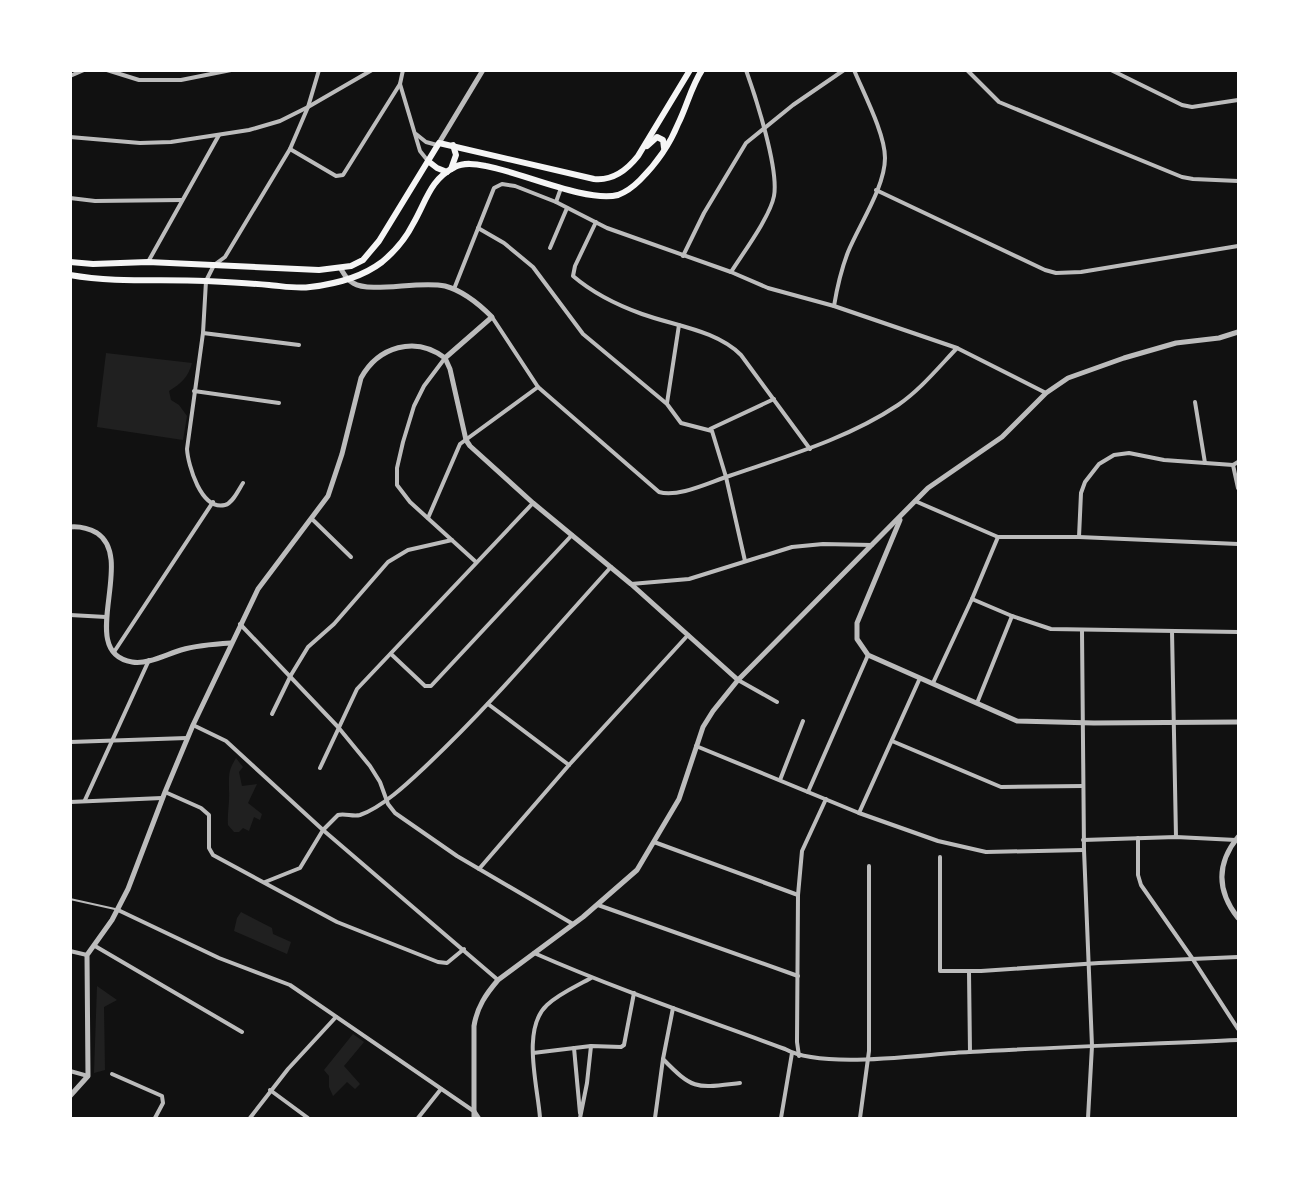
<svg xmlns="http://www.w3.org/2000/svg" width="1309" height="1189" font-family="Commissioner,sans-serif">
  <rect width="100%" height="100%" fill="#111"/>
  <!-- green -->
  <g fill="#202020">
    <path d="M106,353L192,363C188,377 182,383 169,391L171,400L179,405L187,416L183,440L97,427Z"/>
    <path d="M236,758L243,767L239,772L242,786L257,784L248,803L262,814L260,820L254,817L249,831L243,828L239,832H234L228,825C227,814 230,802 229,790C229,775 228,771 236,758Z"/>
    <path d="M241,912L272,928L273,934L291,942L287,954L234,931L237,918Z"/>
    <path d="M97,986L117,1000L104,1007L105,1070L94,1073Z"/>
    <path d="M353,1034L364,1042L344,1066L360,1084L355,1089L347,1082L333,1096L329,1087V1076L324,1070Z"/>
  </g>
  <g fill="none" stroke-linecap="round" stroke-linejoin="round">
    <!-- service -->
    <path stroke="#bcbcbc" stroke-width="2" d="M70,899L115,909"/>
    <!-- minor -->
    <g stroke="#bcbcbc" stroke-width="4">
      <path d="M107,70L139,80H181L231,70"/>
      <path d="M403,70L400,84L420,151L428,161"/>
      <path d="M967,70L999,102L1182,177L1193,179L1238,181"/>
      <path d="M1111,70L1182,105L1192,107L1238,100"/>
      <path d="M70,76L84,70"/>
      <path d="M416,134L426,142L437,145"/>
      <path d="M70,137L140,143L171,142L249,130L280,121L308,107L372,70"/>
      <path d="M290,149L336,176L343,175L400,84"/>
      <path d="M876,190L1045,270L1056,273L1081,272L1238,246"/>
      <path d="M70,198L95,201L182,200"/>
      <path d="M556,202L561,188"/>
      <path d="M596,222L575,266L573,276C594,294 617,305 642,314C675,326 716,330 741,355L810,449"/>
      <path d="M478,228L504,243L533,267L583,334L667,404L681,423L712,431L726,477L745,561"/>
      <path d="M550,248L567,208"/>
      <path d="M683,256L704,213L746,143L793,105L844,70"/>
      <path d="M148,262L219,135"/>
      <path d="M731,272C743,253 770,217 774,196C779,169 756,98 746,70"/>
      <path d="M454,289L494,188L502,184L515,186L556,202L607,228L731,272L768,288L834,306L957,348L1046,393"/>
      <path d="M834,306C837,288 841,270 848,252C859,225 885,187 885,158C885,134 864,94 854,70"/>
      <path d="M492,317L538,387L659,492C678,498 710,482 729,476C787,456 847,439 898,405C920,390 938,368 957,348"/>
      <path d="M203,333L299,345"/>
      <path d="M445,358L424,386L414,406L403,442L397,468V485L410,502L476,562"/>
      <path d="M194,391L279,403"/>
      <path d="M1195,402L1205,463"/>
      <path d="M667,403L679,325"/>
      <path d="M710,429L774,399"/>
      <path d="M1233,465L1238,488"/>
      <path d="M243,483C239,489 233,503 225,505C201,511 188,465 187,449L203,333L206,281L214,265L225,257L290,149L308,107L319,70"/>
      <path d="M915,501L998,537H1079L1238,544"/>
      <path d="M428,518L460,444L538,387"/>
      <path d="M312,519L351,557"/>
      <path d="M1079,537L1081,493L1085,482L1099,464L1114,455L1129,453L1164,460L1233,465L1238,462"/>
      <path d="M631,584L689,579L792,547L823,544L872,545"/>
      <path d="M972,599L1012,616L1051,629L1238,632"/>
      <path d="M70,615L106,617"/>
      <path d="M240,624L338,727L370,766L380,782L388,804L395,813L457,856L573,924"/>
      <path d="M1082,631L1084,850L1092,1046L1088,1118"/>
      <path d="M1172,631L1176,837"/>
      <path d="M114,652L213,502"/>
      <path d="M391,654L425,686H431L572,535"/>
      <path d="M738,680L777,702"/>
      <path d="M933,683L972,599L998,537"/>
      <path d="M977,703L1012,616"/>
      <path d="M488,704L569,765"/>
      <path d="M272,714L291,675L308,647L334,624L388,562L408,550L452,540"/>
      <path d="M193,725L226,741L323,830L498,980"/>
      <path d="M892,741L1001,787L1083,786"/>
      <path d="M70,742L187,738"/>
      <path d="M696,746L859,813L938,841L986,852L1084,850"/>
      <path d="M320,768L357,689L533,503"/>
      <path d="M780,780L803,721"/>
      <path d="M165,792L201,808L209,815V848L213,855L337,922L438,962L447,963L464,949"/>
      <path d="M808,792L868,655"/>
      <path d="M85,800L149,660"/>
      <path d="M70,802L162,798"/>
      <path d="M859,813L920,678"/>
      <path d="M1138,838V875L1141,885L1192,958L1238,1029"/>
      <path d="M1083,840L1176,837L1236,840"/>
      <path d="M654,842L798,895"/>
      <path d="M940,857V971H981L1099,963L1238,957"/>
      <path d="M479,869L569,765L688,635"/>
      <path d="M265,882L300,868L323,830L338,815C345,813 353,817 360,815C383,807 409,782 426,766C492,704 550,634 611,567"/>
      <path d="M598,905L798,976"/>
      <path d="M118,910L219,958L290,985L475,1112L479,1118"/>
      <path d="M95,946L242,1032"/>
      <path d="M70,951L87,955"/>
      <path d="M534,953C616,989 701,1018 785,1049C823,1070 923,1054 969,1052C1059,1047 1149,1044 1238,1040"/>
      <path d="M969,972L970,1052"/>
      <path d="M574,1048L580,1113"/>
      <path d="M533,1053L591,1046L621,1047L624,1045L634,993"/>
      <path d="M799,1056L797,1042L798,895L802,851L826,799"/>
      <path d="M663,1059C694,1091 697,1088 740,1083"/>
      <path d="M70,1071L88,1076"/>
      <path d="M112,1074L162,1096L163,1103L155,1118"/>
      <path d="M270,1090L308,1118"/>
      <path d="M250,1118L288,1069L336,1017"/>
      <path d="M418,1118L441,1089"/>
      <path d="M540,1118C538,1087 521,1029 547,1005C560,993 577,986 591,978"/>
      <path d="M580,1118L587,1083L591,1046"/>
      <path d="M655,1118L663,1059L673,1008"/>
      <path d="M781,1118L792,1053"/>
      <path d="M860,1118L869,1051V866"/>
    </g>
    <!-- tertiary -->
    <g stroke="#bcbcbc" stroke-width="5">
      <path d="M439,143L483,70"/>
      <path d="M341,269C344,274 347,280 353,283C371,294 419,280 445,286C464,291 479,304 492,317L445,358"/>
      <path d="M445,358L450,369L466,440L470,446L533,503L631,584L738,680"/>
      <path d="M900,520L857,623V639L868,655L1017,721L1094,723L1238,722"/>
      <path d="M70,527C81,526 88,528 97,533C137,559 75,653 132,662C147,665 167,654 181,650C198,645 214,644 231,643"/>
      <path d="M1238,837C1216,864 1217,891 1238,918"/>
      <path d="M70,1096L88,1076L87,955L112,920L128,889L165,792L193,725L258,589L328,496L342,454L361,378C378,347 415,335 445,358"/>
      <path d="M474,1118V1026C477,1007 486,994 498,980L583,917L637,870L679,799L703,727L713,711L738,680L928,488L1002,437L1046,393L1068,378L1124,358L1176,343L1219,338L1238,332"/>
    </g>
    <!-- secondary -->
    <g stroke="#f5f5f5" stroke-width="6">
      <path d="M647,146L657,137L663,140L664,148"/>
      <path d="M428,161L437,168L447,172"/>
      <path d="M451,169L456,155L453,145"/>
      <path d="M70,262L93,264L148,262L319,270L351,266L363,260L379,241L439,143L594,179C613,181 627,170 638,156L690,70"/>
      <path d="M70,275C115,283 161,279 206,281C227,282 248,283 269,285C282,286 297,289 310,287C336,284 361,278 382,262C394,252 406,238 413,224C426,202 430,179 455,167C464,162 476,164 486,166C520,172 587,203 618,195C626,192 634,186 640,180C655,165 670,144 678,124C687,106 691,87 702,70"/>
    </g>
  </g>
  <!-- border -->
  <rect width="1309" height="1189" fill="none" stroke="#ffffff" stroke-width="144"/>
</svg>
